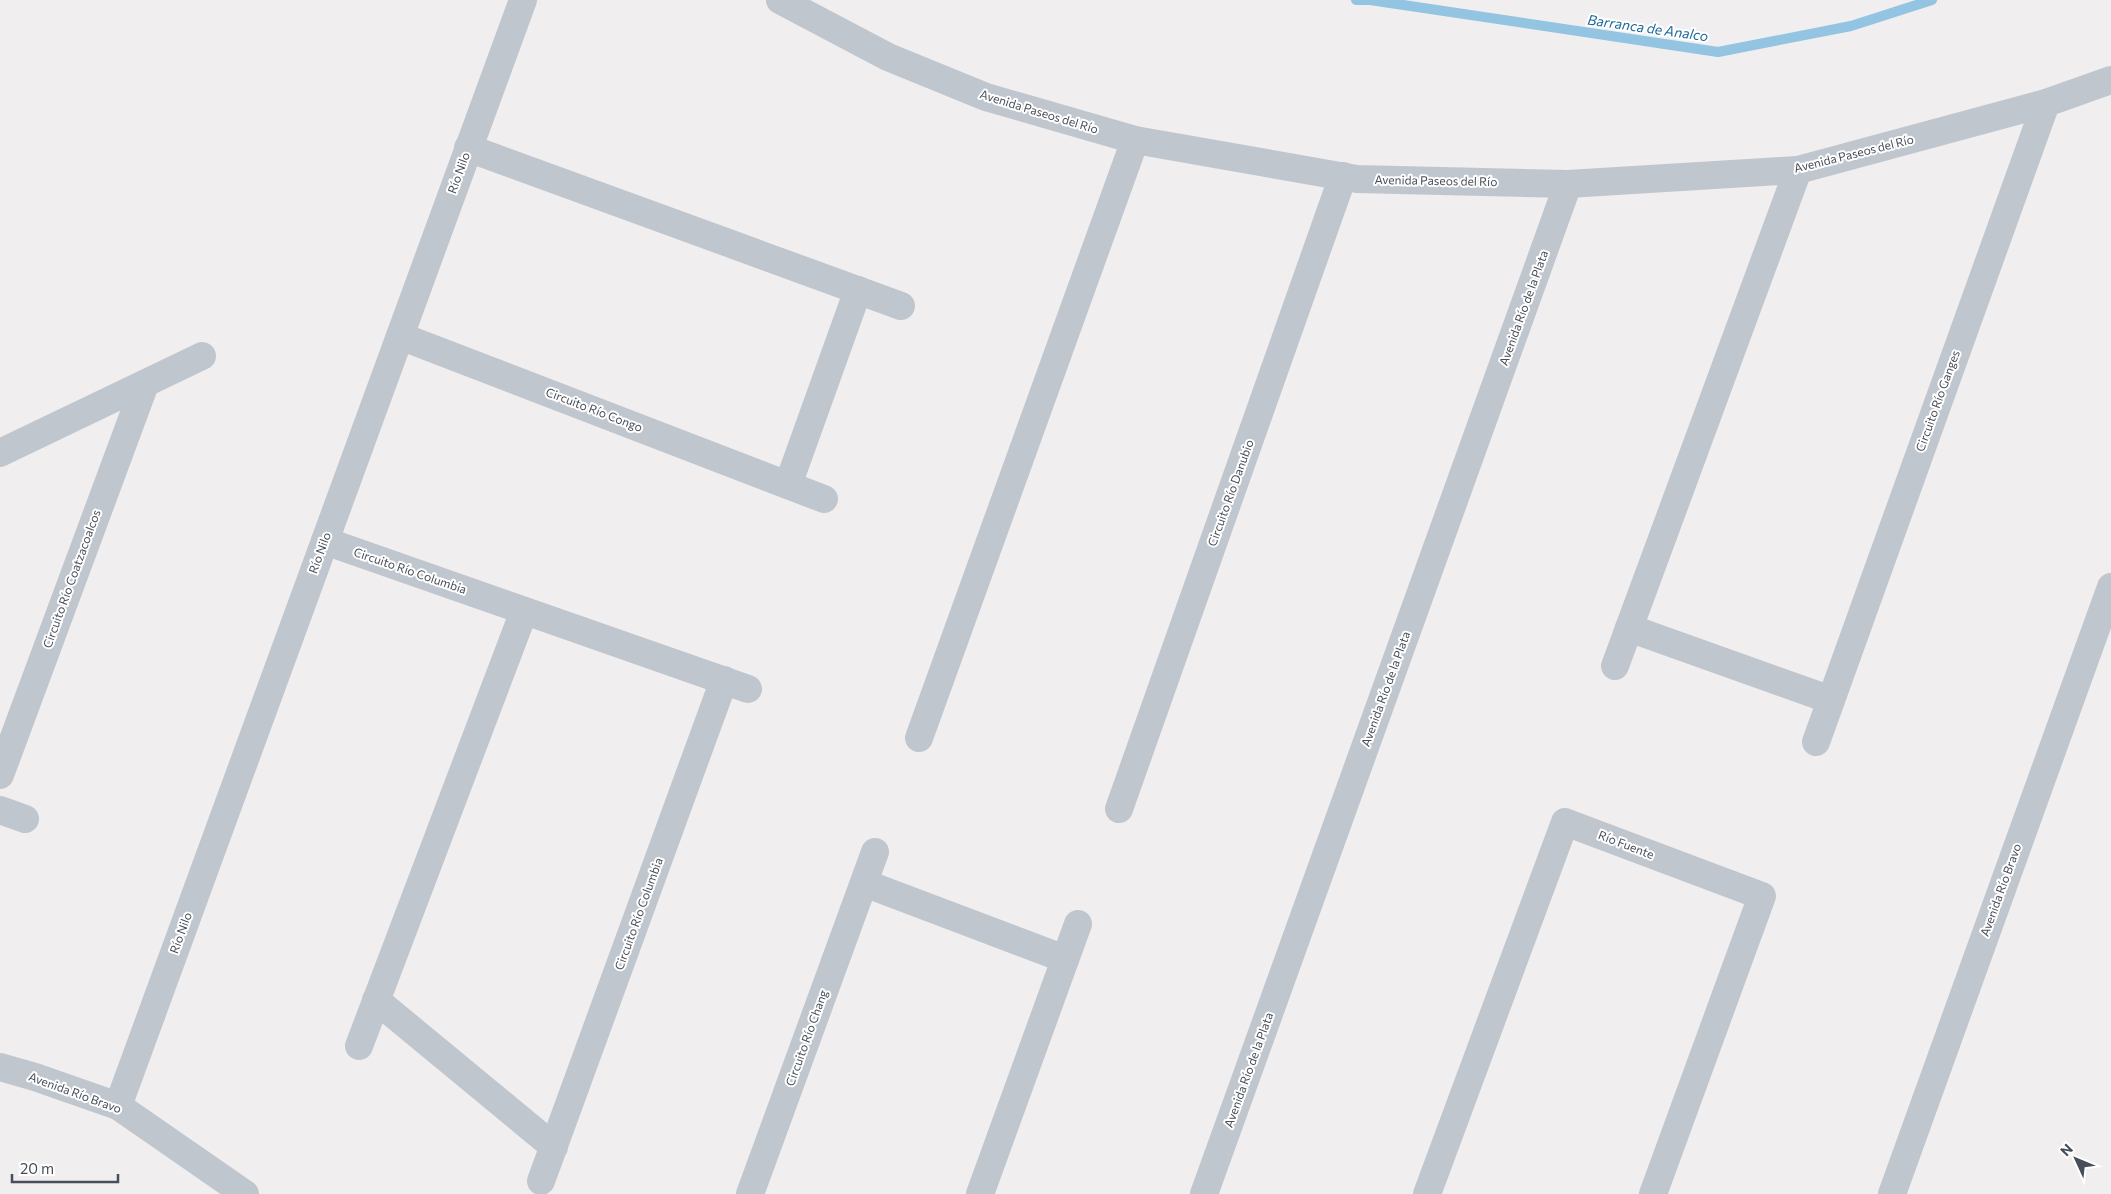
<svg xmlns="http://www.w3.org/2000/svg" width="2111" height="1194" font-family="Commissioner,sans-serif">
  <rect width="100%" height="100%" fill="#f0eeee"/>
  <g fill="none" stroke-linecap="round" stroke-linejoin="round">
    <!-- stream -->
    <path stroke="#93c4e1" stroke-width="10" d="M1356,0H1370L1718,52L1851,26L1932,0"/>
    <!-- minor -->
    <g stroke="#c0c6ce" stroke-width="28">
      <path d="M780,0L888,57L986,97L1135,140L1357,179L1568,184L1798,170L2046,103L2111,80"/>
      <path d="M468,148L901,306"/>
      <path d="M400,336L824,499"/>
      <path d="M0,453L202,356"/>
      <path d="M788,485L858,290"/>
      <path d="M325,541L748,689"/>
      <path d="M1629,628L1831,700"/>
      <path d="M1615,666L1798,170"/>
      <path d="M919,738L1135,140"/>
      <path d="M1816,742L2046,103"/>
      <path d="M0,775L145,384"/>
      <path d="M1119,809L1343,176"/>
      <path d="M0,810L25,819"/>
      <path d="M864,883L1065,959"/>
      <path d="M376,1000L554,1147"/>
      <path d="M359,1046L524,611"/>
      <path d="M118,1106L523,0"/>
      <path d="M541,1181L724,680"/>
      <path d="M750,1194L875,852"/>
      <path d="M980,1194L1078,924"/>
      <path d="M1204,1194L1568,184"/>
      <path d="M1427,1194L1565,822L1762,896L1653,1194"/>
    </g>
    <!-- tertiary -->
    <g stroke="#c0c6ce" stroke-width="28">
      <path d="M0,1067L35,1077L118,1106L245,1194"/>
      <path d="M1892,1194L2111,587"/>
    </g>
  </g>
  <g text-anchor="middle" stroke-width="4" stroke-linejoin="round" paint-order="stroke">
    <!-- street labels -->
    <g font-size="12" fill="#484e59" stroke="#fff">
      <text transform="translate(1039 112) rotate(17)" y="4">Avenida Paseos del Río</text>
      <text transform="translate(1854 154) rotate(-14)" y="4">Avenida Paseos del Río</text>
      <text transform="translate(459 173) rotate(-70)" y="4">Río Nilo</text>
      <text transform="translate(1436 181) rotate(1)" y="4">Avenida Paseos del Río</text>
      <text transform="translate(1524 308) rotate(-70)" y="4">Avenida Río de la Plata</text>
      <text transform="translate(1938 401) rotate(-70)" y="4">Circuito Río Ganges</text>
      <text transform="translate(594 410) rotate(21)" y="4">Circuito Río Congo</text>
      <text transform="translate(1231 493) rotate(-70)" y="4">Circuito Río Danubio</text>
      <text transform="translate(320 553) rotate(-70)" y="4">Río Nilo</text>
      <text transform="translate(410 571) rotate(19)" y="4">Circuito Río Columbia</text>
      <text transform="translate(72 579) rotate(-70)" y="4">Circuito Río Coatzacoalcos</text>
      <text transform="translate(1386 689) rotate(-70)" y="4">Avenida Río de la Plata</text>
      <text transform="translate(1626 845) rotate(21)" y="4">Río Fuente</text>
      <text transform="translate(2001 890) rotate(-70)" y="4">Avenida Río Bravo</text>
      <text transform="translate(639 914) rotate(-70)" y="4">Circuito Río Columbia</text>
      <text transform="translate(181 933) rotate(-70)" y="4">Río Nilo</text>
      <text transform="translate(807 1038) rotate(-70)" y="4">Circuito Río Chang</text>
      <text transform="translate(1249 1070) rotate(-70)" y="4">Avenida Río de la Plata</text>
      <text transform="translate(75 1093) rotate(20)" y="4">Avenida Río Bravo</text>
    </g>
    <!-- water labels -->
    <g font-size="14" font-style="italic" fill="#1c6998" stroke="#fff">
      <text transform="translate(1648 28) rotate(8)" y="5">Barranca de Analco</text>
    </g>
  </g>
  <!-- north arrow -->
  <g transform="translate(2076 1159) rotate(314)" stroke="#ffffff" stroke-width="4" paint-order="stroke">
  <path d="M0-4L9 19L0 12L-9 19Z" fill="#484e59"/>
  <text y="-8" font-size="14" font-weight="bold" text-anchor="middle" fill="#484e59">N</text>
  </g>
  <!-- scale -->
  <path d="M12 1174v8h106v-8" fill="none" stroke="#484e59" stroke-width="2.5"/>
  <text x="20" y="1174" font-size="15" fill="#484e59" stroke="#ffffff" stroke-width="4" paint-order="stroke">20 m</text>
</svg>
